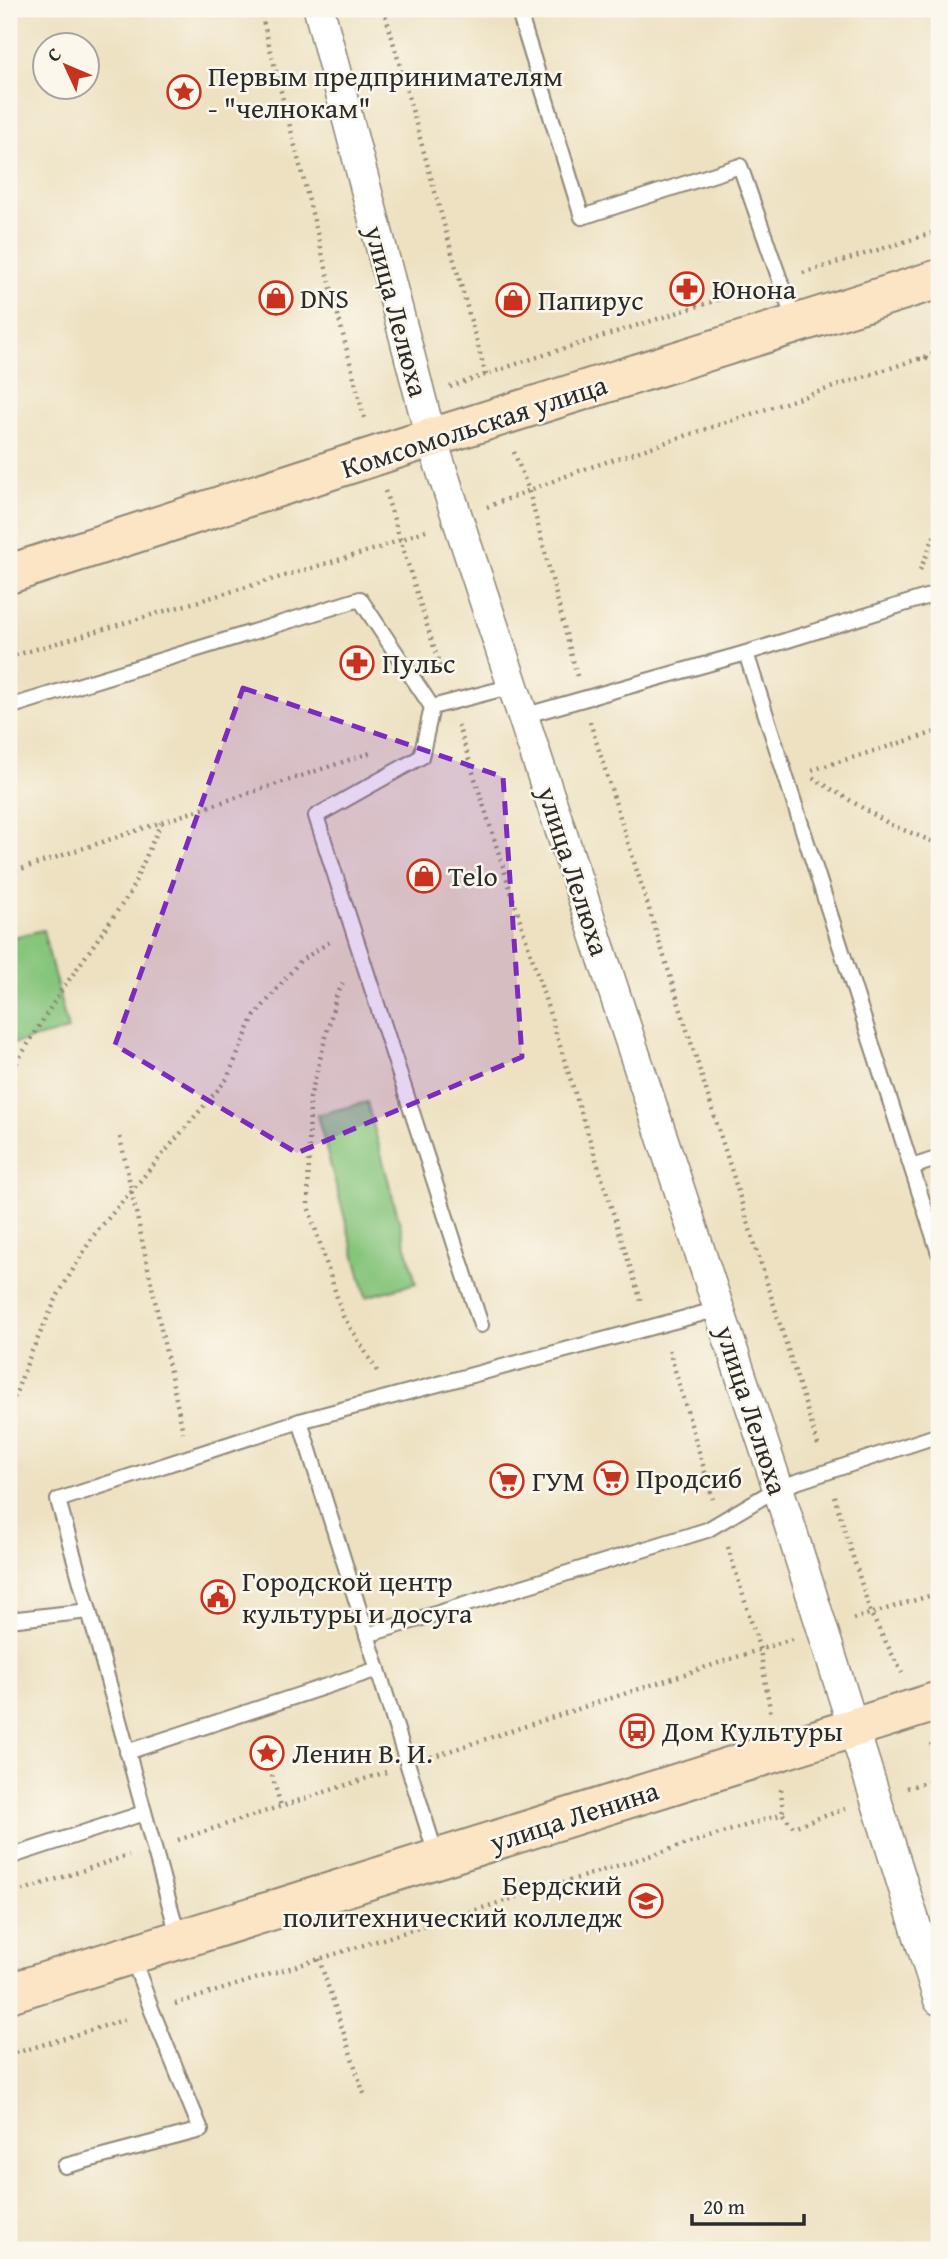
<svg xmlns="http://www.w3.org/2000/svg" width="948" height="2259" font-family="'Gentium Book Plus',serif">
  <rect width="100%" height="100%" fill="#fbf7ec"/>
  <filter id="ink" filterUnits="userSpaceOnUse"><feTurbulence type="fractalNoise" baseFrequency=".0143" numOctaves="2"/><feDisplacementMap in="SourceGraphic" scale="14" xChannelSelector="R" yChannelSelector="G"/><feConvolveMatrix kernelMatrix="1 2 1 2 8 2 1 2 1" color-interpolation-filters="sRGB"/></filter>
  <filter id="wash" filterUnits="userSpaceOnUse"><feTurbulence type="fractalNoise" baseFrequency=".00686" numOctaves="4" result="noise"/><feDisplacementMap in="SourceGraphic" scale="28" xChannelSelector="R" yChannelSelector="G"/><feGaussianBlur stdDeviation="1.57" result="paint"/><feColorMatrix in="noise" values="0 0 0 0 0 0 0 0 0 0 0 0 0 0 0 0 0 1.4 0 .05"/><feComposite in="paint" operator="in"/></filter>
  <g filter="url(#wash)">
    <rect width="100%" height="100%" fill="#ede1c1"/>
    <!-- green -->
    <g fill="#86c57c" stroke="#587854" stroke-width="2">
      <path d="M43,930L68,1030L9,1045V938Z"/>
      <path d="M367,1102L416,1283L366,1297L317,1115Z"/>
    </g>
  </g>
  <g filter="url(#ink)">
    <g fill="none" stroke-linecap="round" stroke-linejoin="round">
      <defs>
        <g id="lane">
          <path d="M518,9L582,217L740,166L795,323"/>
          <path d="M746,653L939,1253"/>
          <path d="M9,707L360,599L432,707"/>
          <path d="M523,716L746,653L939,593"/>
          <path d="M912,1167L939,1158"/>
          <path d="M481,1325L316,816L421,757L432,707L513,686"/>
          <path d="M300,1421L719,1309"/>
          <path d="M89,1611L58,1500L300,1421L437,1858"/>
          <path d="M9,1620L89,1611L179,1939"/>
          <path d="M367,1635L707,1530L778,1488L939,1435"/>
          <path d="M127,1752L378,1669"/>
          <path d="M9,1857L144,1813"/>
          <path d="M65,2166L201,2130L152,2011L132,1956"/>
        </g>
        <path id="street" d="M319,9L431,438L778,1488L939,2000"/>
        <g id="secondary">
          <path d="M9,574L431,438L939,279"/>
          <path d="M9,1993L939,1701"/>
        </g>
      </defs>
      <!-- lane casing -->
      <use href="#lane" stroke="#8c8676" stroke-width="18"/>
      <!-- street casing -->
      <use href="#street" stroke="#8c8676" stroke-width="33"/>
      <!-- secondary casing -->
      <use href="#secondary" stroke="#8c8676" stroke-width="42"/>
      <!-- path -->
      <g stroke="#8c8676" stroke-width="4.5" stroke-dasharray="2 5" stroke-linecap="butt">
        <path d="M260,9L365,421"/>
        <path d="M384,9L486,375"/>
        <path d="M803,273L939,231"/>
        <path d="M919,359H939"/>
        <path d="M450,387L522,362L758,287"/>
        <path d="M514,452L529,491L577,676"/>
        <path d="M385,491L441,670"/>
        <path d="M487,507L579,471L939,352"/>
        <path d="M920,570L939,525"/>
        <path d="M9,657L379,548L426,530"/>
        <path d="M590,722L819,1448"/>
        <path d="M458,725L642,1304"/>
        <path d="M812,770L939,731"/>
        <path d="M813,778L891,825L939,844"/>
        <path d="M9,873L370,753"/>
        <path d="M343,983L336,997L310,1098L308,1206L343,1316L379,1374"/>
        <path d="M9,1075L57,997L130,893L161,823"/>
        <path d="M120,1137L183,1432"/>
        <path d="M669,1350L713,1499"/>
        <path d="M9,1411L31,1353L58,1295L93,1236L227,1079L253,1018L300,961L331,941"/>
        <path d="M834,1496L871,1614L902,1673"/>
        <path d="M728,1547L760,1650L771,1715"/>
        <path d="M853,1619L939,1593"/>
        <path d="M260,1735L281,1806"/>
        <path d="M931,1743L939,1769"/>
        <path d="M431,1757L792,1639"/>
        <path d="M907,1788L939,1778"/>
        <path d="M781,1789L783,1814"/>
        <path d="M178,1840L386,1772"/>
        <path d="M9,1895L129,1855"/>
        <path d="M319,1959L365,2097"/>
        <path d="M175,2004L783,1814L793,1827L845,1809"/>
        <path d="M9,2055L127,2019"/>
      </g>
      <!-- lane -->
      <use href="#lane" stroke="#fff" stroke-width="14"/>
      <!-- street -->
      <use href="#street" stroke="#fff" stroke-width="30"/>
      <!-- secondary -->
      <use href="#secondary" stroke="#fce5c4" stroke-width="38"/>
    </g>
  </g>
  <!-- marked area -->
  <path fill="#7b2cbf" fill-opacity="0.2" stroke="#7b2cbf" stroke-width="5" stroke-dasharray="14 9" stroke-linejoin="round" d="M243,688L503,777L522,1057L297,1153L115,1045Z"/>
  <!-- icons -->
  <defs>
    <symbol id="sight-ring" viewBox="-11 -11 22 22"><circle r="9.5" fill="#fbf7ec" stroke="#c8321e" stroke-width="1.5"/><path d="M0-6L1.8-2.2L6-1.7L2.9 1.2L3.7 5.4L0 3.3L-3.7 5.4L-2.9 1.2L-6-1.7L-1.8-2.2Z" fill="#c8321e"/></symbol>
    <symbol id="pharmacy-ring" viewBox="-11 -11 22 22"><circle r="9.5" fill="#fbf7ec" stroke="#c8321e" stroke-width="1.5"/><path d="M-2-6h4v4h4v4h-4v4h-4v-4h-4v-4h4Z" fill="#c8321e"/></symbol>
    <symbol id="shop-ring" viewBox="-11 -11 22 22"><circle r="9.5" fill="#fbf7ec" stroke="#c8321e" stroke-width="1.5"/><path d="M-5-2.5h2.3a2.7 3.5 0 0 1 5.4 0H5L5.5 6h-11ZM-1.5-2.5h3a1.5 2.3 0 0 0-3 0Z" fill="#c8321e"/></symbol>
    <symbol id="supermarket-ring" viewBox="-11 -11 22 22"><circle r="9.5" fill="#fbf7ec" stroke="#c8321e" stroke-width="1.5"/><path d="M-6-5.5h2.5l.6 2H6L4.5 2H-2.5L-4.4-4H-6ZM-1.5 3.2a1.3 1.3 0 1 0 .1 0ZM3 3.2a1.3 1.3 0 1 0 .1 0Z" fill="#c8321e"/></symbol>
    <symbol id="civic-ring" viewBox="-11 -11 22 22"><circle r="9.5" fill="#fbf7ec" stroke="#c8321e" stroke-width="1.5"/><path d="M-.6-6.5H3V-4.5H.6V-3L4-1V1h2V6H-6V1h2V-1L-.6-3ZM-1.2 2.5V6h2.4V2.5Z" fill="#c8321e"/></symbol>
    <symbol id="bus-ring" viewBox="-11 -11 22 22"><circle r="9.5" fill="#fbf7ec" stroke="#c8321e" stroke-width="1.5"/><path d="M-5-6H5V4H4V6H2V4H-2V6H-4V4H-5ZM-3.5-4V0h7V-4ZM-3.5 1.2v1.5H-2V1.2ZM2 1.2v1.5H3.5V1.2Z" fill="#c8321e"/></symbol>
    <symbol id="university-ring" viewBox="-11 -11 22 22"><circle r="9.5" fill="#fbf7ec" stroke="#c8321e" stroke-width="1.5"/><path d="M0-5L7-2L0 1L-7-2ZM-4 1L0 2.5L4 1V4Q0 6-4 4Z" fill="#c8321e"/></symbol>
  </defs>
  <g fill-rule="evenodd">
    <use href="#sight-ring" x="165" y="73" width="38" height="38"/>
    <use href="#pharmacy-ring" x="668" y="270" width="38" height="38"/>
    <use href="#shop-ring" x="257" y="279" width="38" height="38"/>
    <use href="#shop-ring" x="494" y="281" width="38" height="38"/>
    <use href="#pharmacy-ring" x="338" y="644" width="38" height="38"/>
    <use href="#shop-ring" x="405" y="857" width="38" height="38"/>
    <use href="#supermarket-ring" x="592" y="1459" width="38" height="38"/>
    <use href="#supermarket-ring" x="488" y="1462" width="38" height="38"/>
    <use href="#civic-ring" x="199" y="1578" width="38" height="38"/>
    <use href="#bus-ring" x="618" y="1712" width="38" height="38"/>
    <use href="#sight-ring" x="248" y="1734" width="38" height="38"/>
    <use href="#university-ring" x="627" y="1882" width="38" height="38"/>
  </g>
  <g text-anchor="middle" stroke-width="5" stroke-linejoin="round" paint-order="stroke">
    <!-- poi labels -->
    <g font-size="28" fill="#2b2b2b" stroke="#fbf7ec" text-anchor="start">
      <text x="208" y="86">Первым предпринимателям<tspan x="208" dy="32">- "челнокам"</tspan></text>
      <text x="712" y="299">Юнона</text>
      <text x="300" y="308">DNS</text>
      <text x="538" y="310">Папирус</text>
      <text x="382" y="673">Пульс</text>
      <text x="448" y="886">Telo</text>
      <text x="636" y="1488">Продсиб</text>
      <text x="532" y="1491">ГУМ</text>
      <text x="242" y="1591">Городской центр<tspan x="242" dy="32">культуры и досуга</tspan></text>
      <text x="662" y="1741">Дом Культуры</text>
      <text x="292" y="1763">Ленин В. И.</text>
      <text x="622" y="1895" text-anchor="end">Бердский<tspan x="622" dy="32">политехнический колледж</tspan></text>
    </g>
    <!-- street labels -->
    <g font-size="28" fill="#2b2b2b" stroke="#fbf7ec">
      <text transform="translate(397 311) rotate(75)" y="10">улица Лелюха</text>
      <text transform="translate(474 426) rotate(-18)" y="10">Комсомольская улица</text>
      <text transform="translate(574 871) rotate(72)" y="10">улица Лелюха</text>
      <text transform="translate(752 1410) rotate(72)" y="10">улица Лелюха</text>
      <text transform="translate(574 1816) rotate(-18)" y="10">улица Ленина</text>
    </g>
  </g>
  <!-- margin -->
  <rect width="948" height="2259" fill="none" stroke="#fbf7ec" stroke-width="35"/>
  <!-- north arrow -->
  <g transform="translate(66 66) rotate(314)"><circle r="33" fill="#fbf7ec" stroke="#a8a59f" stroke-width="2"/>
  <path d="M0-5L12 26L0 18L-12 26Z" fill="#c8321e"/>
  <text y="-10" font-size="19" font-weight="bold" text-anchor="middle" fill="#2b2b2b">С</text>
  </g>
  <!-- scale -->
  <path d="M692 2214v10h112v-10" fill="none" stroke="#2b2b2b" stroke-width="3.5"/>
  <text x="703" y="2214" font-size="21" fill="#2b2b2b" stroke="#fbf7ec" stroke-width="5" paint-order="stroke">20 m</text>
</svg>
